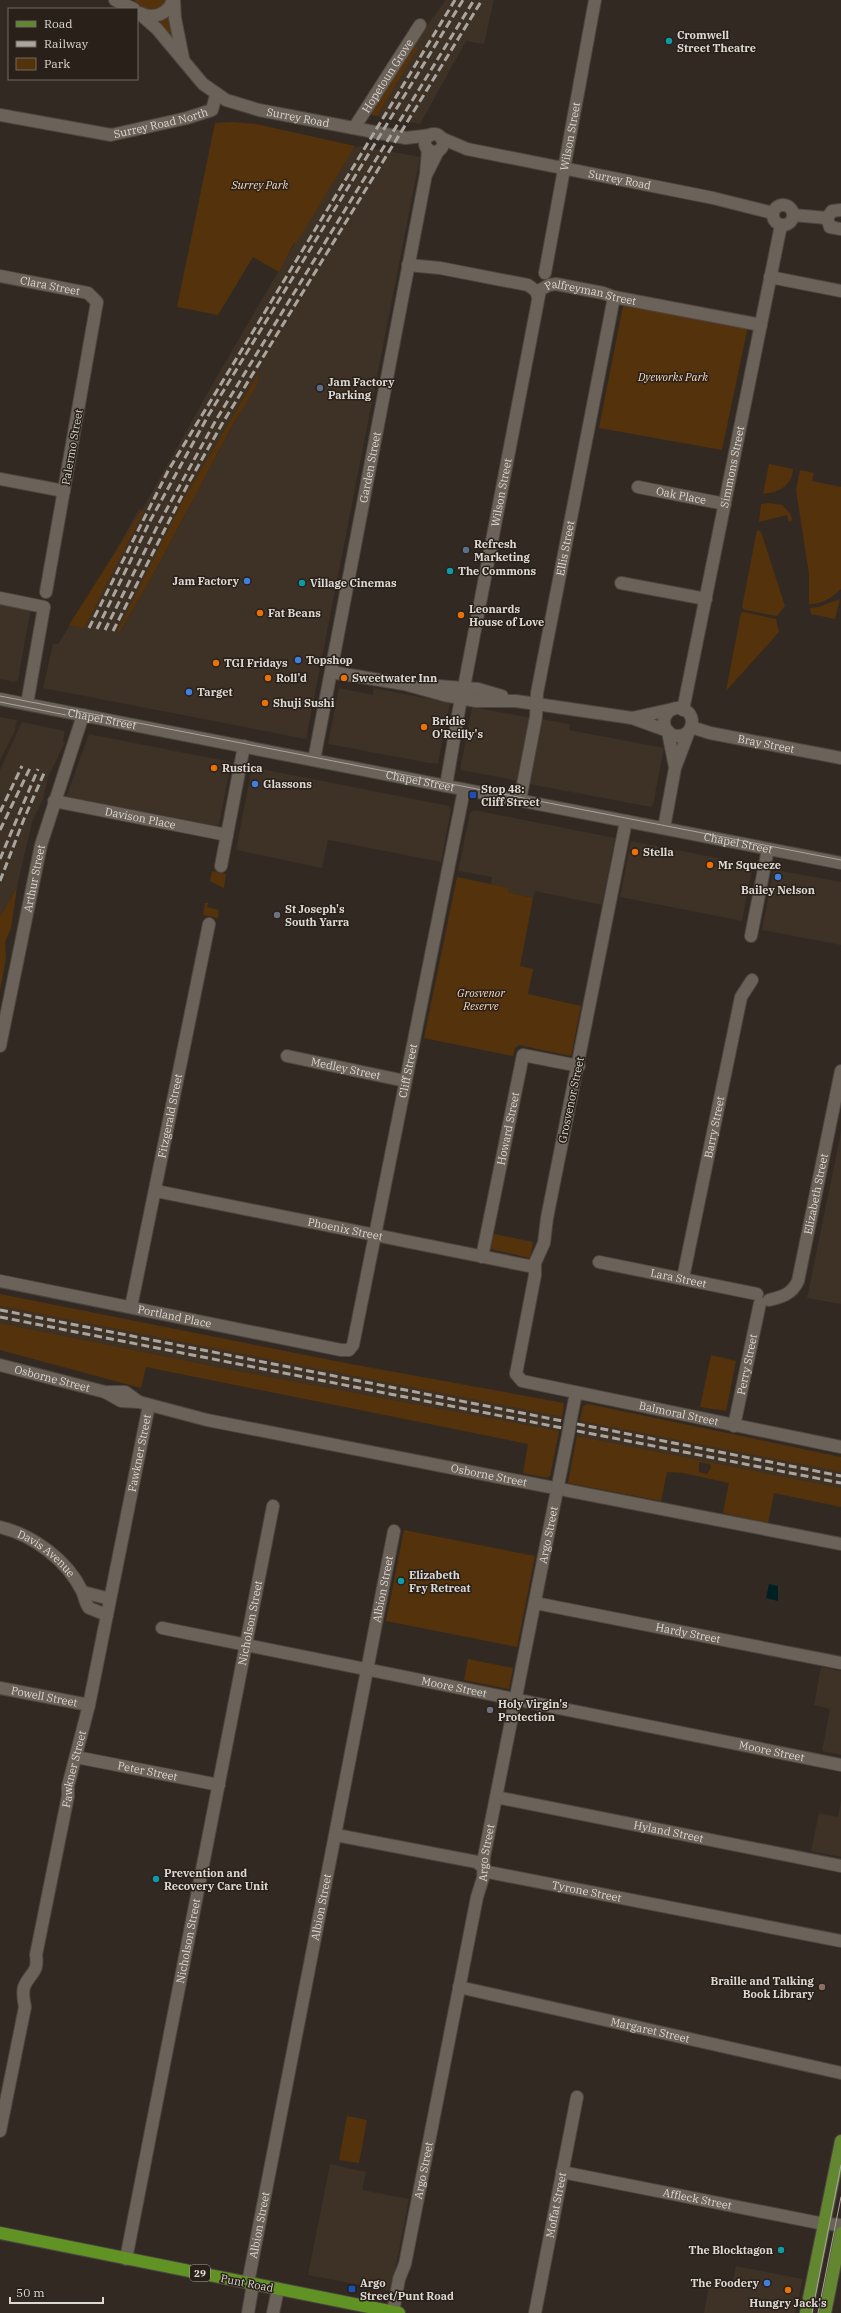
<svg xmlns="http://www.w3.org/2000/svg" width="841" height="2313" font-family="'IBM Plex Serif',serif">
  <rect width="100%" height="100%" fill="#322a22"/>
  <!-- built -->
  <g fill="#3e3125" fill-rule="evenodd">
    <path d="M446,0H494L484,44L466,41L420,124L371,115L368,113L413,44Z"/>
    <path d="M360,146L420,157L306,739L43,688L53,644H58L113,556L139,509L142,510L216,378L350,149ZM257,375L259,376L256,385L233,424L160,562L120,632H118L184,498Z"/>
    <path d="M0,602L31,608L18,680L14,682L0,679Z"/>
    <path d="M339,688L373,695L374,688L450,703L438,763H429L328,744Z"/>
    <path d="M472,707L532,718L519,781L460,770Z"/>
    <path d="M0,717L17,720L14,733L0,760Z"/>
    <path d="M541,719L570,724L569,730L664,748L653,805L651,807L529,784Z"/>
    <path d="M22,722L65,731L63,741L65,742L48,777L43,799L32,822L17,887L0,917V770Z"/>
    <path d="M89,734L231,762L218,830L65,800Z"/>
    <path d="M252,767L449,806L451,809L441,862L328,840L322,868L236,850Z"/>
    <path d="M474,810L615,838L602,905L535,891L533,898L508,892L509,888L491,884L492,877L458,871L470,813Z"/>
    <path d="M631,841L748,864L752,869L742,921L620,897Z"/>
    <path d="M777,870L841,882V945L762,930L773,872Z"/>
    <path d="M841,1132V1304L807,1298Z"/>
    <path d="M0,1306L562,1417L559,1431L238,1371L0,1323Z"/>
    <path d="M580,1421L841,1472V1488L577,1436Z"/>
    <path d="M821,1667L841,1671V1755L822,1751L830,1709L814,1705Z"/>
    <path d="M841,1801V1857L811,1851L819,1813L838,1817Z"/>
    <path d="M330,2164L366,2172L362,2190L409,2199L391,2291L308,2275Z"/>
    <path d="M736,2266L803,2279L795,2313H704L709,2285L731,2289Z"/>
  </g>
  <!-- green -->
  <g fill="#54320b" fill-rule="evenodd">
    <path d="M134,0H167C159,14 142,14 134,0Z"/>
    <path d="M167,16L169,17L174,39L173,42L156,20Z"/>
    <path d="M413,44L418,48L377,116L368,113Z"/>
    <path d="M232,122L256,124L355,146L296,244L294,243L279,272L253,257L218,315L177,307L215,123Z"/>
    <path d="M623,306L748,326L722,450L599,428Z"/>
    <path d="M257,375H259L257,385L233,424L160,562L120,632H117L184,498Z"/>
    <path d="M769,464L793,469C792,486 779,492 763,494Z"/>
    <path d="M800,470L814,473L812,481L841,487V589C831,598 823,604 809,604V574L796,490Z"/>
    <path d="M769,503L782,505L790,513L792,520L789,522L787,515L759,522L761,504Z"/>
    <path d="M142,510L144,511L84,628L69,625Z"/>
    <path d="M757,530L761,532L785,606L777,616L745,610L742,607Z"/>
    <path d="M840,599L835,619L811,614L810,608L819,607Z"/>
    <path d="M744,612L776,619L779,632L726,691L741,613Z"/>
    <path d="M212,871L226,874L224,888L210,881Z"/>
    <path d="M457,877L509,888L508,892L533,898L520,966L533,969L528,994L581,1006L571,1056L519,1045L515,1048L513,1056L424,1038Z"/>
    <path d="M17,887L11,928L5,942L6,958L0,990V917Z"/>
    <path d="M205,903H208L207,907L219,910L218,918L203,915Z"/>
    <path d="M494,1234L533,1242L530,1258L491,1249Z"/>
    <path d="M0,1294L351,1364L564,1403L562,1417L0,1306Z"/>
    <path d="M0,1323L238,1371L559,1431L550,1476L547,1478L523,1473L528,1444L146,1367L141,1388L0,1350Z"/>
    <path d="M711,1355L736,1361L726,1411L700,1407Z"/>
    <path d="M588,1404L841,1457V1472L580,1421L583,1406Z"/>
    <path d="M577,1436L841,1488V1507L774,1493L768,1523L723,1513L729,1483L683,1473L667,1472L661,1501L568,1483ZM699,1462L710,1464L711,1468L707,1474L699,1472Z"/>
    <path d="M404,1530L535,1556L517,1647L386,1621Z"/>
    <path d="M468,1659L513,1668L509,1689L464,1680Z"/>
    <path d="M347,2116L367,2120L359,2163L339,2160Z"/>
  </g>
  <!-- water -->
  <path fill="#002121" d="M769,1584L778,1586V1601L766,1598Z"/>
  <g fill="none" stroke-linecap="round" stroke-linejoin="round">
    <defs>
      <g id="minor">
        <path id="s1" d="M0,115L111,135L187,118L212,110L216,95"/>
        <path id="s2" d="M354,128L420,25"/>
        <path d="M427,173L438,151"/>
        <path d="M408,265L440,268L528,285L536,291L538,297"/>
        <path id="s3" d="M545,273L595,0"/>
        <path id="s4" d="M0,276L88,293L97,302L46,592"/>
        <path d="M770,277L841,291"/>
        <path d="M0,479L64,491"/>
        <path id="s5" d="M638,487L725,504"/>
        <path d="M621,583L706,599"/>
        <path d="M0,598L44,607L27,704"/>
        <path d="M331,672L404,684L444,695L476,701H516L632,718L668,731"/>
        <path d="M423,685L478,689L502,696"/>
        <path id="s6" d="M464,687L540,290L549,285L556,284L603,293L614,297L761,325"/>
        <circle cx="678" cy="722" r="14"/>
        <path id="s7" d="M683,710L781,225"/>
        <path d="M632,718L673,709"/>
        <path id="s8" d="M691,727L710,733L841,758"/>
        <path d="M668,732L675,767"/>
        <path id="s9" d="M314,760L426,174L428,149"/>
        <path d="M446,786L461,698"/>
        <path id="s10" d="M520,800L536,717L537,693L614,297"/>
        <path id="s11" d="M54,801L227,835"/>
        <path id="s12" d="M626,821L547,1218L544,1243L535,1263V1275L516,1374L522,1381L841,1447"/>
        <path d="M664,828L675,768L689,731"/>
        <path d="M221,866L244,746"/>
        <path d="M751,936L768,849"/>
        <path id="s13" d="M0,1046L41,845L83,715"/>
        <path id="s14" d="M287,1056L405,1081"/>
        <path id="s15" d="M156,1191L534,1267"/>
        <path id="s16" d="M482,1257L523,1055L579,1066"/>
        <path id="s17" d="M599,1262L757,1294"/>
        <path id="s18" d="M683,1278L741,997L752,980"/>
        <path id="s19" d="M0,1281L341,1350H349L353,1345L464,790"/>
        <path id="s20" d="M769,1300C782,1297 792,1294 798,1281L841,1071"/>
        <path id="s21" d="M131,1307L209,924"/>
        <path id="s22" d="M0,1365L105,1392H125L139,1402"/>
        <path id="s23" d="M105,1392L121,1401L139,1402L207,1420L841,1544"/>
        <path d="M571,1418L576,1393"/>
        <path id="s24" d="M734,1426L760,1303"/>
        <path id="s25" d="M0,1527C33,1535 67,1560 82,1591C85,1597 85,1603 89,1608L107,1615"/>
        <path d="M83,1592L110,1599"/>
        <path id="s26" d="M535,1603L841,1663"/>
        <path id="s27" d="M162,1628L841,1765"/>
        <path id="s28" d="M0,1688L89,1705"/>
        <path id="s29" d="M76,1757L219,1785"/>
        <path id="s30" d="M496,1797L841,1866"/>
        <path id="s31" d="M336,1835L477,1862L488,1872L841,1941"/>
        <path id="s32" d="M459,1987L841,2073"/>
        <path id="s33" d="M0,2131L25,2007C24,2001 22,1994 24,1987C29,1973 39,1974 36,1955L68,1796V1786L89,1705L149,1405"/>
        <path id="s34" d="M562,2172L819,2223L841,2225"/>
        <path id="s35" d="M126,2259L273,1506"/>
        <path id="s36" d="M248,2283L394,1531"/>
        <path id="s37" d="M393,2312L399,2279L405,2264L477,1897L483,1878L484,1857L496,1797L568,1435"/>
        <path d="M248,2313L253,2284"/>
        <path d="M273,2313L278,2289"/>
        <path id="s38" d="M535,2313L577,2097"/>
      </g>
      <g id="tertiary">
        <path d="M115,0L134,9"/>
        <path d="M174,0L175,18L183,58"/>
        <path id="s39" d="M139,13L157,29L203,84L226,100L259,110L406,138L431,135"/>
        <path d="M140,13C154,20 168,14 173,0"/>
        <circle cx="434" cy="143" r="9"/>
        <path id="s40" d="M441,138L467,149L713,198L773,213"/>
        <circle cx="783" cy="215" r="10"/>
        <path d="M841,210L832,211L827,218L830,227L841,229"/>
        <path d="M793,215L827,218"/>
        <path id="s41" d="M0,699L841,863"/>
      </g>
      <g id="primary">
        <path d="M806,2313L841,2141"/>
        <path d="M825,2313L841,2233"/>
      </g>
      <path id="trunk" d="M0,2233L399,2313"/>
    </defs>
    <!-- minor casing -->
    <use href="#minor" stroke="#4d4540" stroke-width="14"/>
    <!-- tertiary casing -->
    <use href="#tertiary" stroke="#4d4540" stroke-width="14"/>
    <!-- primary casing -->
    <use href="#primary" stroke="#4d4540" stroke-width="14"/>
    <!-- trunk casing -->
    <use href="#trunk" stroke="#4d4540" stroke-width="14"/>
    <!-- minor -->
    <use href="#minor" stroke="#6b6259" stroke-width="12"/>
    <!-- tertiary -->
    <use href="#tertiary" stroke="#6b6259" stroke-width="12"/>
    <!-- primary -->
    <use href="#primary" stroke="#638731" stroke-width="12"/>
    <!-- trunk -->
    <use href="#trunk" stroke="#609324" stroke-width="12"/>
    <!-- tram -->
    <g stroke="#aba59f" stroke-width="1">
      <path d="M0,696L841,860"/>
      <path d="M0,702L66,715"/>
      <path d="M812,2313L841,2165"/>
      <path d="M818,2313L841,2197"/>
    </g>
    <!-- rail -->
    <g stroke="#aba59f" stroke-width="3" stroke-dasharray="8 4" stroke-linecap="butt">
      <path d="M89,628L168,471L455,0"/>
      <path d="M97,629L150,521L208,416L463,0"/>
      <path d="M105,630L158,525L216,420L474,0"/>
      <path d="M113,631L189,482L222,424L482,0"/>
      <path d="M0,812L22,766"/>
      <path d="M0,830L30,768"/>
      <path d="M0,859L38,769"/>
      <path d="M0,881L24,819L45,771"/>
      <path d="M0,1310L841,1476"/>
      <path d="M0,1317L841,1483"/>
    </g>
    <defs>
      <path id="minor-bridge" d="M568,1435L571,1418"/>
    </defs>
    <!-- minor-bridge casing -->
    <use href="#minor-bridge" stroke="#4d4540" stroke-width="14" stroke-linecap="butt"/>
    <!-- minor-bridge -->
    <use href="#minor-bridge" stroke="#6b6259" stroke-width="12"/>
  </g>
  <!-- markers -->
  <g fill="#0f9aa8" stroke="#282019" stroke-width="1.5">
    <circle cx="669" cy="41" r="4"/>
    <circle cx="450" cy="571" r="4"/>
    <circle cx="302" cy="583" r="4"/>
    <circle cx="401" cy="1581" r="4"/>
    <circle cx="156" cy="1879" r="4"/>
    <circle cx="781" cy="2250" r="4"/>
  </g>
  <g fill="#5c6f8a" stroke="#282019" stroke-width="1.5">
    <circle cx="320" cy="388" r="4"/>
    <circle cx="466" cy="550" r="4"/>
  </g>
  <g fill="#3f7fe0" stroke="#282019" stroke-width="1.5">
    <circle cx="247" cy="581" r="4"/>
    <circle cx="298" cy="660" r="4"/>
    <circle cx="189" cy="692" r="4"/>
    <circle cx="255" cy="784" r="4"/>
    <circle cx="778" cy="877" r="4"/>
    <circle cx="767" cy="2283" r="4"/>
  </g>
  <g fill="#e8710a" stroke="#282019" stroke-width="1.5">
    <circle cx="260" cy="613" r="4"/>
    <circle cx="461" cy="615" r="4"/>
    <circle cx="216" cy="663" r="4"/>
    <circle cx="268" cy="678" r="4"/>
    <circle cx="344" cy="678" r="4"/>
    <circle cx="265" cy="703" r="4"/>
    <circle cx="424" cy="727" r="4"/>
    <circle cx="214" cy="768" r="4"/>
    <circle cx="635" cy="852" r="4"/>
    <circle cx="710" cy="865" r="4"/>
    <circle cx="788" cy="2290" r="4"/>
  </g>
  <g fill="#1a4fb4" stroke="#282019" stroke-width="1.5">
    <rect x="469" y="791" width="8" height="8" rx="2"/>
    <rect x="348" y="2285" width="8" height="8" rx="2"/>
  </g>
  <g fill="#6b7280" stroke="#282019" stroke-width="1.5">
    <circle cx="277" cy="915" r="4"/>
    <circle cx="490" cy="1710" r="4"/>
  </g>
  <circle fill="#8d6e63" stroke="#282019" stroke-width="1.5" cx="822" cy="1987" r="4"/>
  <g text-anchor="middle" stroke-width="3" stroke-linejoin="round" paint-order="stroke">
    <!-- shield labels -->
    <rect fill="#282019" stroke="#a7a19b" stroke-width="1" x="190" y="2265" width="20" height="16" rx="3"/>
    <g font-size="10" font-weight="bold" fill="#ddd8d3">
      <text x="200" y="2277">29</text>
    </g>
    <!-- poi labels -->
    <g font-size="11" font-weight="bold" fill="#ddd8d3" stroke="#282019" text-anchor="start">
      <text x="677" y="39">Cromwell<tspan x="677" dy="13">Street Theatre</tspan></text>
      <text x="328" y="386">Jam Factory<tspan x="328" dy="13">Parking</tspan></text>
      <text x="474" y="548">Refresh<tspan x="474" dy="13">Marketing</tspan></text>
      <text x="458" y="575">The Commons</text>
      <text x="239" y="585" text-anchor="end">Jam Factory</text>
      <text x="310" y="587">Village Cinemas</text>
      <text x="469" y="613">Leonards<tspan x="469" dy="13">House of Love</tspan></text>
      <text x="268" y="617">Fat Beans</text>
      <text x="306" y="664">Topshop</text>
      <text x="224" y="667">TGI Fridays</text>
      <text x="276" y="682">Roll'd</text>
      <text x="352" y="682">Sweetwater Inn</text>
      <text x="197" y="696">Target</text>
      <text x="273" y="707">Shuji Sushi</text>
      <text x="432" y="725">Bridie<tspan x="432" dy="13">O'Reilly's</tspan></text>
      <text x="222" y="772">Rustica</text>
      <text x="263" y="788">Glassons</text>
      <text x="481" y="793">Stop 48:<tspan x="481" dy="13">Cliff Street</tspan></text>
      <text x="643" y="856">Stella</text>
      <text x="718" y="869">Mr Squeeze</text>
      <text x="778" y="894" text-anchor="middle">Bailey Nelson</text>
      <text x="285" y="913">St Joseph's<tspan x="285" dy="13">South Yarra</tspan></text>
      <text x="409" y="1579">Elizabeth<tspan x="409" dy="13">Fry Retreat</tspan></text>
      <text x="498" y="1708">Holy Virgin's<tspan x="498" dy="13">Protection</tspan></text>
      <text x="164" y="1877">Prevention and<tspan x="164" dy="13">Recovery Care Unit</tspan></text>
      <text x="814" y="1985" text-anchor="end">Braille and Talking<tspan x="814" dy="13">Book Library</tspan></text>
      <text x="773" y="2254" text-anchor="end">The Blocktagon</text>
      <text x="360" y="2287">Argo<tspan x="360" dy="13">Street/Punt Road</tspan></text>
      <text x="759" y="2287" text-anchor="end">The Foodery</text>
      <text x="788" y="2307" text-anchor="middle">Hungry Jack's</text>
    </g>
    <!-- street labels -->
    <g font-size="11" fill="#ddd8d3" stroke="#282019">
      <text dy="4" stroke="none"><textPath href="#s2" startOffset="62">Hopetoun Grove</textPath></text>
      <text dy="4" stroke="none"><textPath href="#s39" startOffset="198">Surrey Road</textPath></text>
      <text dy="4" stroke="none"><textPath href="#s1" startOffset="164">Surrey Road North</textPath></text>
      <text dy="4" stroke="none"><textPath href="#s3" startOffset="139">Wilson Street</textPath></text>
      <text dy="4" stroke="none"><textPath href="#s40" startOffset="184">Surrey Road</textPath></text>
      <text dy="4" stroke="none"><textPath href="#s4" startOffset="51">Clara Street</textPath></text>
      <text dy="4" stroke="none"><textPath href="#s6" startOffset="457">Palfreyman Street</textPath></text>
      <text transform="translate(72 447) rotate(-80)" y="4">Palermo Street</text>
      <text dy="4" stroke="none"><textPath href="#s9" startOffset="298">Garden Street</textPath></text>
      <text dy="4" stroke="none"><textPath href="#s7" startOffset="248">Simmons Street</textPath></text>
      <text dy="4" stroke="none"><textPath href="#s6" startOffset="198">Wilson Street</textPath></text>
      <text dy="4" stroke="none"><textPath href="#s5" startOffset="44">Oak Place</textPath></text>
      <text dy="4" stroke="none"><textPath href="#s10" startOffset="256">Ellis Street</textPath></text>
      <text dy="4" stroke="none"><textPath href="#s41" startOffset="104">Chapel Street</textPath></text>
      <text dy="4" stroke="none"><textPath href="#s8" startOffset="77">Bray Street</textPath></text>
      <text dy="4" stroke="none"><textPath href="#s41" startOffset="428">Chapel Street</textPath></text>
      <text dy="4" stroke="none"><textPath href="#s11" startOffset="88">Davison Place</textPath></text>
      <text dy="4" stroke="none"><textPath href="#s41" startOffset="752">Chapel Street</textPath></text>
      <text dy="4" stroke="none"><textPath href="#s13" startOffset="171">Arthur Street</textPath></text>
      <text dy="4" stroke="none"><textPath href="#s14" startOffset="60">Medley Street</textPath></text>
      <text dy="4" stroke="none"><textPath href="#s19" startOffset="642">Cliff Street</textPath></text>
      <text transform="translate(571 1100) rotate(-78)" y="4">Grosvenor Street</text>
      <text dy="4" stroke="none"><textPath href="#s21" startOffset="195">Fitzgerald Street</textPath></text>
      <text dy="4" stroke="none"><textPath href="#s18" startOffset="154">Barry Street</textPath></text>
      <text dy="4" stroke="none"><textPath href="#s16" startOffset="131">Howard Street</textPath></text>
      <text dy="4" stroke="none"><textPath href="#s20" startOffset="125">Elizabeth Street</textPath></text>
      <text dy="4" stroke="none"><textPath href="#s15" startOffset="193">Phoenix Street</textPath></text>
      <text dy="4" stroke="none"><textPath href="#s17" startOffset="81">Lara Street</textPath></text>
      <text dy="4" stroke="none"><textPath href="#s19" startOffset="178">Portland Place</textPath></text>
      <text dy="4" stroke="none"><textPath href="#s24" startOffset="63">Perry Street</textPath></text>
      <text dy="4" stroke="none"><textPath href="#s22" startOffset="54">Osborne Street</textPath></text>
      <text dy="4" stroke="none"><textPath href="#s12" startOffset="734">Balmoral Street</textPath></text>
      <text dy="4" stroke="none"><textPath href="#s33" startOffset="695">Fawkner Street</textPath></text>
      <text dy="4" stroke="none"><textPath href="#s23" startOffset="394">Osborne Street</textPath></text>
      <text dy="4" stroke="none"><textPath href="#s37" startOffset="793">Argo Street</textPath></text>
      <text dy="4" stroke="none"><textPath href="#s25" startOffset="54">Davis Avenue</textPath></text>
      <text dy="4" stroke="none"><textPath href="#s36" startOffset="707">Albion Street</textPath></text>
      <text dy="4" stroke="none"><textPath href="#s35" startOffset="648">Nicholson Street</textPath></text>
      <text dy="4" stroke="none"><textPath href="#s26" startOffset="156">Hardy Street</textPath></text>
      <text dy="4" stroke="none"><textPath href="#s27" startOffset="298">Moore Street</textPath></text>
      <text dy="4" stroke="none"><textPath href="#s28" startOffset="45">Powell Street</textPath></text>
      <text dy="4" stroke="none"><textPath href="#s27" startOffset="622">Moore Street</textPath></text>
      <text dy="4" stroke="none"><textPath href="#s33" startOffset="372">Fawkner Street</textPath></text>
      <text dy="4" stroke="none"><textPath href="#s29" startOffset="73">Peter Street</textPath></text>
      <text dy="4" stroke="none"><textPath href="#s30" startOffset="176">Hyland Street</textPath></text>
      <text dy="4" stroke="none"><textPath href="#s37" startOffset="469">Argo Street</textPath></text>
      <text dy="4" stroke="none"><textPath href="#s31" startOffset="259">Tyrone Street</textPath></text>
      <text dy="4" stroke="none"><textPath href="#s36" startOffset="383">Albion Street</textPath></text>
      <text dy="4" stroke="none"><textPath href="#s35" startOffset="324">Nicholson Street</textPath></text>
      <text dy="4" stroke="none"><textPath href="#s32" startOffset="196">Margaret Street</textPath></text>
      <text dy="4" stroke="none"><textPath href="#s37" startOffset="145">Argo Street</textPath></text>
      <text dy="4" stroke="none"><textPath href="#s34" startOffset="138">Affleck Street</textPath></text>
      <text dy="4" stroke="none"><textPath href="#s38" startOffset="110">Moffat Street</textPath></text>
      <text dy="4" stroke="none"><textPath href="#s36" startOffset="59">Albion Street</textPath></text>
      <text transform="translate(247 2283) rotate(11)" y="4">Punt Road</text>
    </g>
    <!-- park labels -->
    <g font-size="11" font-style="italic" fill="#fbdcbf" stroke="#282019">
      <text x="260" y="189">Surrey Park</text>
      <text x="673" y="381">Dyeworks Park</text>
      <text x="481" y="997">Grosvenor<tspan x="481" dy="13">Reserve</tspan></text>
    </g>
  </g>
  <!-- legend -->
  <rect x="8" y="8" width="130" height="72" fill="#282019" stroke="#706a63"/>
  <rect x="16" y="21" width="20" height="6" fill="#638731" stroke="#706a63"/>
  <text x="44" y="28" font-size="12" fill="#ddd8d3">Road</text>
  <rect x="16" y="41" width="20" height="6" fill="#aba59f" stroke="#706a63"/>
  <text x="44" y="48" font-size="12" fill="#ddd8d3">Railway</text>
  <rect x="16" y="58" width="20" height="12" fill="#54320b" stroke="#706a63"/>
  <text x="44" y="68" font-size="12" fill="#ddd8d3">Park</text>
  <!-- scale -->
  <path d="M10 2297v6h93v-6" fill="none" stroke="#ddd8d3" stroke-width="2"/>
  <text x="16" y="2297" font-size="12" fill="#ddd8d3" stroke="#282019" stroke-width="3" paint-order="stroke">50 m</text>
</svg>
